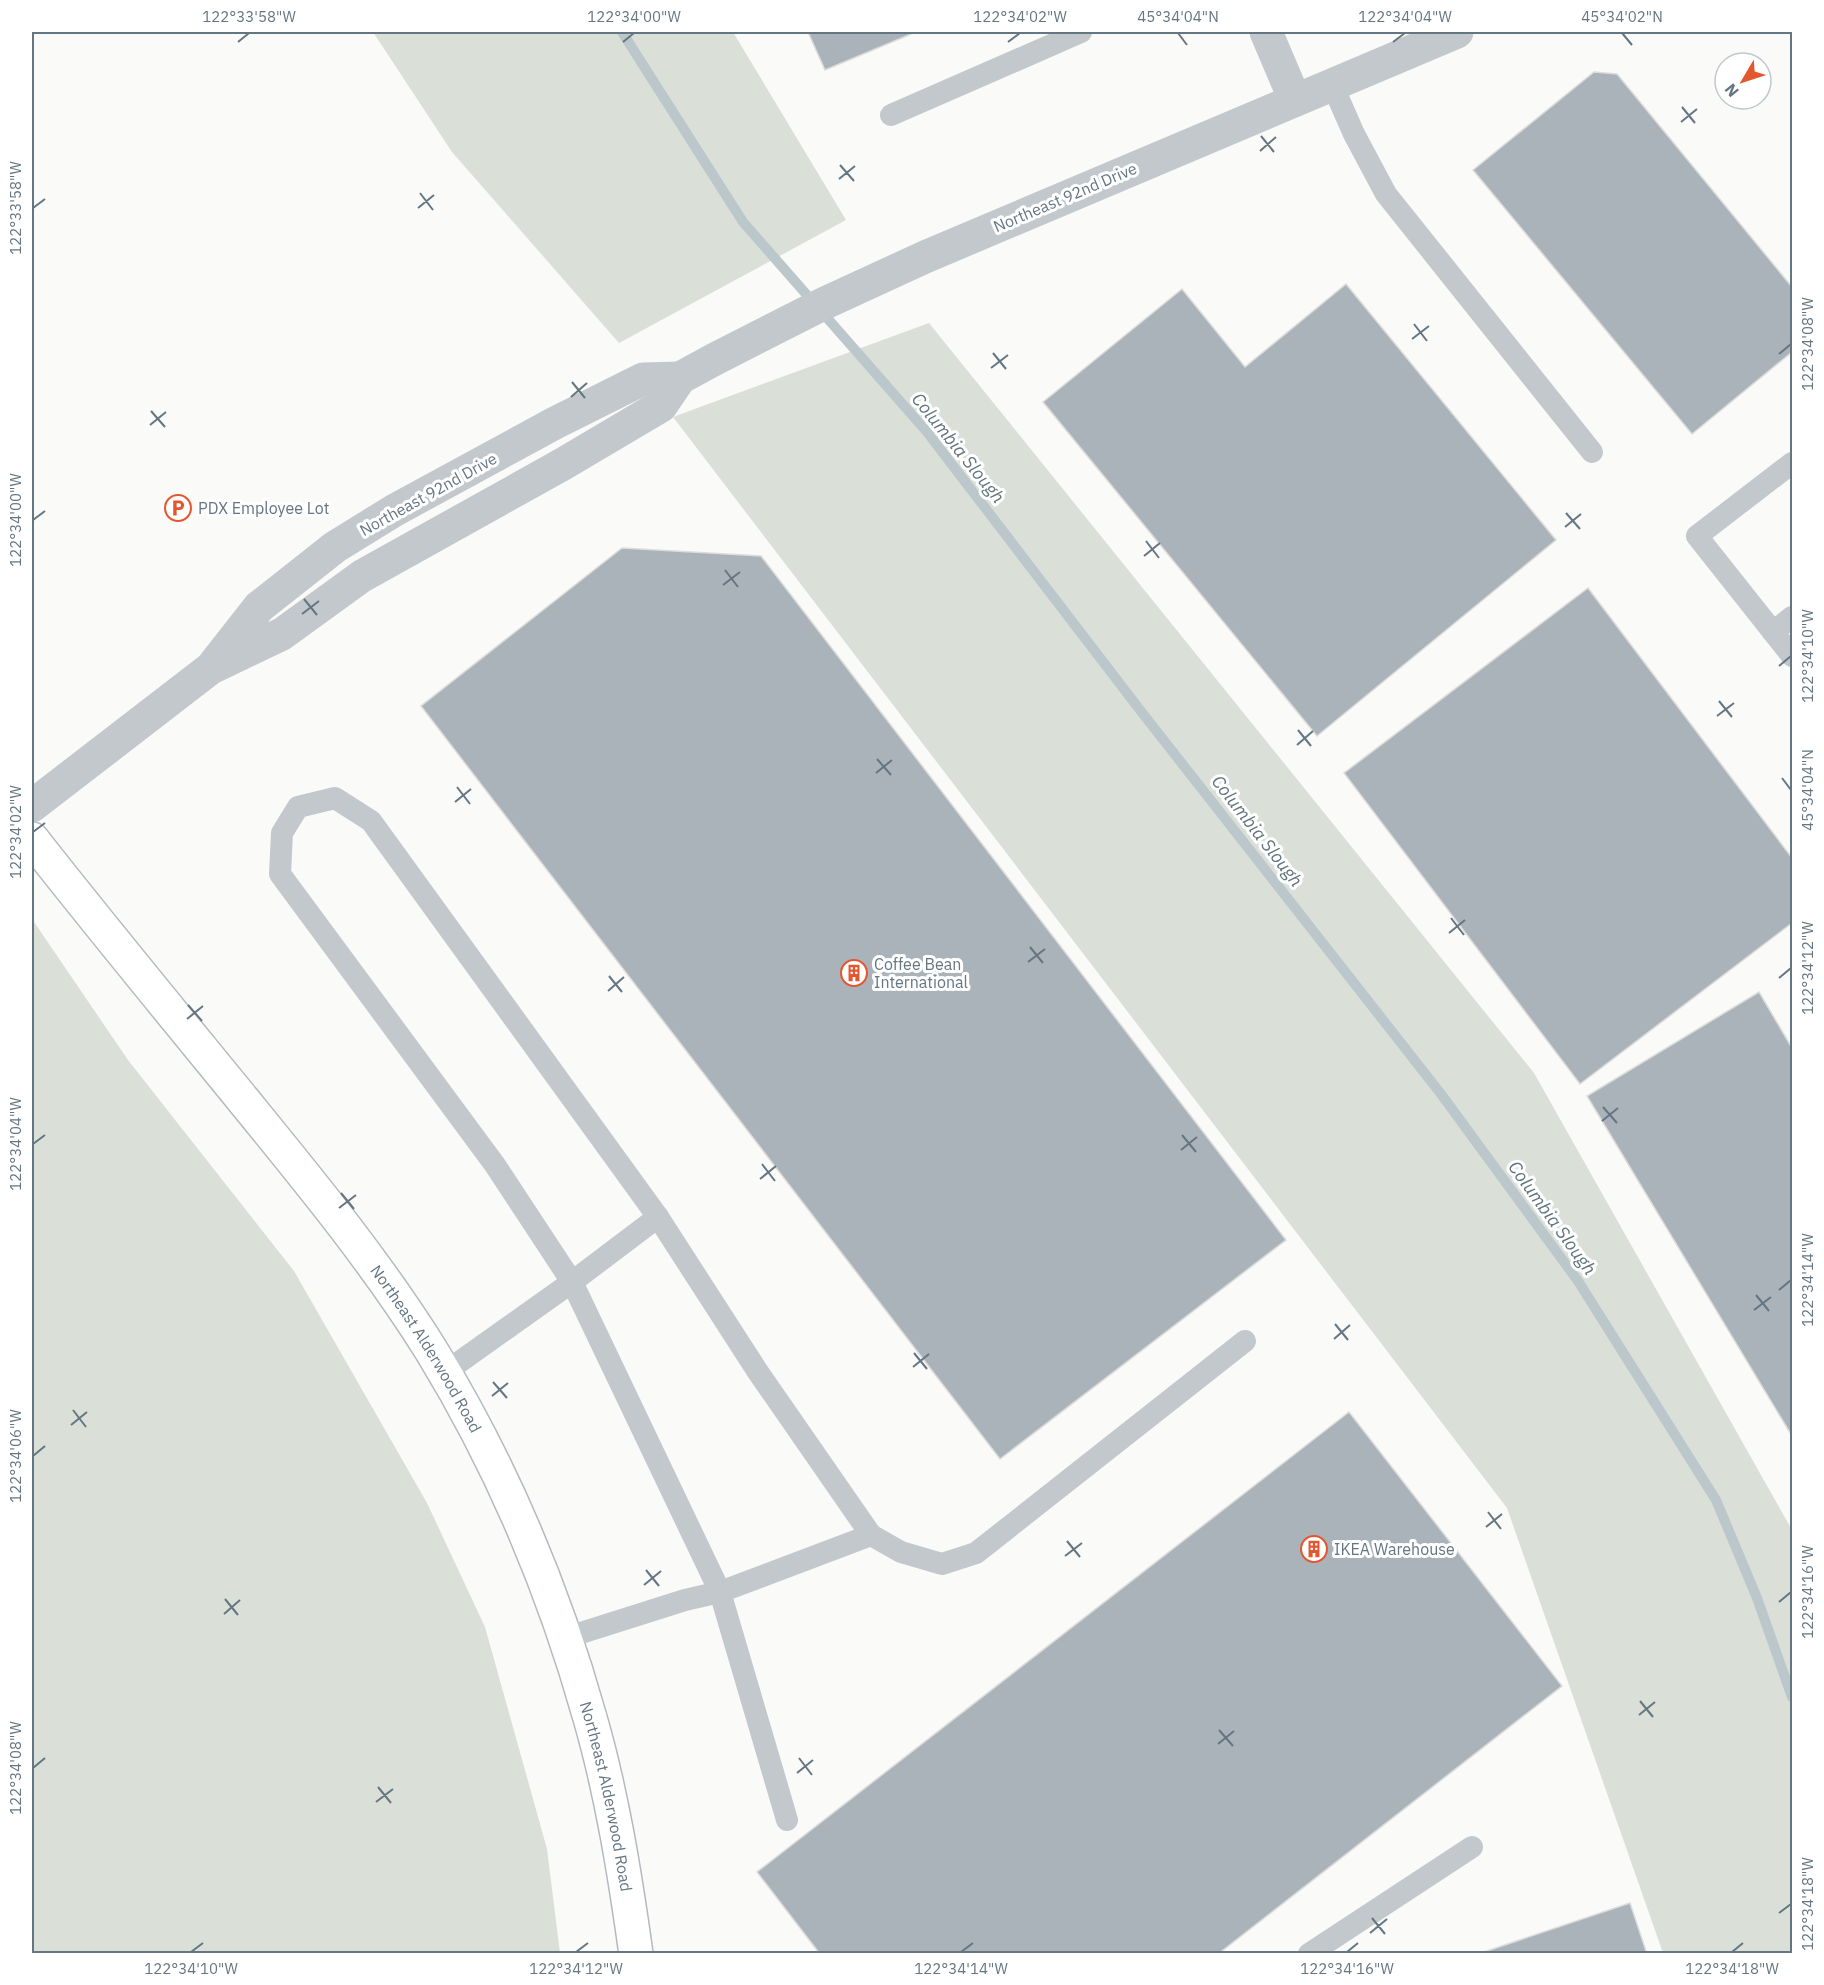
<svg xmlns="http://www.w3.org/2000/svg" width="1824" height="1985" font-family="'IBM Plex Sans',sans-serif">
  <rect width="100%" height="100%" fill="#fafaf8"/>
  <!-- green -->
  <g fill="#dadfd7">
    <path d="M373,32H733L846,220L619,343L452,152Z"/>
    <path d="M929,323L1534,1073L1792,1530V1953H1663L1507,1508L673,417Z"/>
    <path d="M32,919L128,1060L294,1271L427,1503L485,1627L547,1849L560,1953H32Z"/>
  </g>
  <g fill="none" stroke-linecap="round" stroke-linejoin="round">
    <!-- stream -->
    <path stroke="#bbc7cb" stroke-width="10" d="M622,32L743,222L927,432L1140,710L1441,1094L1578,1281L1716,1500L1757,1598L1792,1697"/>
  </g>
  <!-- building -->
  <g fill="#aab3b9" stroke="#dcdcda" stroke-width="1.5">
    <path d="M808,32H916L825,70Z"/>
    <path d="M1594,72L1617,74L1792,287V352L1692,434L1473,170Z"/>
    <path d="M1346,284L1556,540L1317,736L1043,402L1182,289L1245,367Z"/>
    <path d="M622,548L761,556L1286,1240L1000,1459L421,706Z"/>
    <path d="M1588,588L1792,858V923L1580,1084L1344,773Z"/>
    <path d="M1759,992L1792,1048V1436L1587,1096Z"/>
    <path d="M1349,1412L1562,1686L1218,1954H820L757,1872Z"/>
    <path d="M1630,1903L1647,1954H1478Z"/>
  </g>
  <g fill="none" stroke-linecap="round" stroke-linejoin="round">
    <defs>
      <g id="secondary">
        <path id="s1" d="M32,839C101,927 173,1014 244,1101C310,1182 376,1262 431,1350C501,1464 554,1590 590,1718C612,1794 625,1875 636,1954"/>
      </g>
    </defs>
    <!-- secondary casing -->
    <use href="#secondary" stroke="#b3babf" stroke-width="36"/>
    <!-- lane -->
    <g stroke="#c3c8cc" stroke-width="22">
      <path d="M1332,84L1354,134L1386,194L1592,452"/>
      <path d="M891,115L1081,32"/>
      <path d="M1792,463L1697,536L1792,656"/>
      <path d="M1773,632L1792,617"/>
      <path d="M335,798L371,821L658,1217L572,1282L495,1165L280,874L282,833L298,807Z"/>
      <path d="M658,1217L758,1372L871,1535L720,1592L787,1820"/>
      <path d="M444,1373L572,1282L720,1592L685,1600L565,1638"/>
      <path d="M871,1535L901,1552L942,1564L976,1553L1245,1341"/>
      <path d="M1309,1954L1472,1847"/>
    </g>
    <!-- street -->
    <g stroke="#c3c8cc" stroke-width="33">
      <path d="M1266,32L1295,100"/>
      <path d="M215,663L259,607L335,547L395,510L555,423L643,379L680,378"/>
      <path d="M32,806L211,668L282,634L362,576L563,464L661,406L680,378L715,359L825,303L925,257L1457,32"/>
    </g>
    <!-- secondary -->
    <use href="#secondary" stroke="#fff" stroke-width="33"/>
  </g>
  <!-- ticks -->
  <path fill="none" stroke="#657683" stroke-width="2" d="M1178,33L1187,45M1622,33L1632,45M238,42L249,33M623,42L634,33M1008,42L1020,33M1393,42L1405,33M1682,107L1695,123M1681,122L1697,109M1261,136L1274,152M1260,151L1276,137M840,165L854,181M839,179L855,166M420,193L433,210M33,208L45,199M418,208L434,195M1414,324L1427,341M1412,339L1429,326M993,353L1006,369M1779,354L1791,344M991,368L1008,355M572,382L585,398M571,397L587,383M151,411L165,427M150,425L166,412M1566,513L1580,529M33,520L45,511M1565,527L1581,514M1146,541L1159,558M1144,556L1160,543M725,570L738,587M723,585L740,572M304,599L317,615M302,614L319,601M1779,666L1791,656M1719,701L1732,717M1717,716L1734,703M1298,730L1311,746M1297,745L1313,731M877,759L891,775M876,773L892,760M1782,778L1791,790M457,787L470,804M455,802L471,789M33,832L45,823M1451,918L1464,935M1449,933L1465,920M1030,947L1043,963M1028,962L1045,949M609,976L622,992M1779,978L1791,968M608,991L624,977M188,1005L202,1021M187,1019L203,1006M1603,1107L1617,1123M1602,1121L1618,1108M1182,1135L1196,1152M33,1144L45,1135M1181,1150L1197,1137M762,1164L775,1181M760,1179L776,1166M341,1193L354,1209M339,1208L356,1195M1779,1290L1791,1280M1756,1295L1769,1311M1754,1310L1771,1297M1335,1324L1348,1340M1334,1339L1350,1325M914,1353L927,1369M913,1367L929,1354M493,1382L507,1398M492,1396L508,1383M73,1410L86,1427M71,1425L87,1412M33,1456L45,1446M1488,1512L1501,1529M1486,1527L1502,1514M1067,1541L1080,1557M1065,1556L1082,1543M646,1570L659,1586M644,1585L661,1571M225,1599L238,1615M1779,1602L1791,1592M224,1614L240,1600M1640,1701L1653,1717M1639,1715L1655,1702M1219,1730L1233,1746M1218,1744L1234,1731M799,1758L812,1775M33,1768L45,1758M797,1773L813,1760M378,1787L391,1803M376,1802L393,1789M1779,1913L1791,1904M1372,1918L1385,1934M1370,1933L1387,1919M191,1952L203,1943M576,1952L588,1943M961,1952L973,1943M1347,1952L1358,1943M1732,1952L1743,1943"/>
  <!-- icons -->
  <defs>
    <symbol id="parking-ring" viewBox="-11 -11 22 22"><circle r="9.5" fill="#fff" stroke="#e4572e" stroke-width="1.5"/><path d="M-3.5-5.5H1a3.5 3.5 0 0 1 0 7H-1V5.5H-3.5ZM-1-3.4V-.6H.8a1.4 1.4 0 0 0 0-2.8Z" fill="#e4572e"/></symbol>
    <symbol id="building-ring" viewBox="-11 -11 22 22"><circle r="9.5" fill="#fff" stroke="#e4572e" stroke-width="1.5"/><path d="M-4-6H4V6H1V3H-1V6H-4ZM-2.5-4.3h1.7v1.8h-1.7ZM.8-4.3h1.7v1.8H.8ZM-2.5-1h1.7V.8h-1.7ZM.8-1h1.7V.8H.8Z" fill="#e4572e"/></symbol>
  </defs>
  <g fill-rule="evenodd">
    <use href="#parking-ring" x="163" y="493" width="30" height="30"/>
    <use href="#building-ring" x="839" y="958" width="30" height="30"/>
    <use href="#building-ring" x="1299" y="1534" width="30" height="30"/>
  </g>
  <g text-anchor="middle" stroke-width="6" stroke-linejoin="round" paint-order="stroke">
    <!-- street labels -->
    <g font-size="16" fill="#657683" stroke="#fff">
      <text transform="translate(1065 197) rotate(-23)" y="6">Northeast 92nd Drive</text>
      <text transform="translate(428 494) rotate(-29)" y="6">Northeast 92nd Drive</text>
      <text dy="6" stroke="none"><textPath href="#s1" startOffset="645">Northeast Alderwood Road</textPath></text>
      <text dy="6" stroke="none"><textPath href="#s1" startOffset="1131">Northeast Alderwood Road</textPath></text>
    </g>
    <!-- poi labels -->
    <g font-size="16" fill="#657683" stroke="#fff" text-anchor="start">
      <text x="198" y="514">PDX Employee Lot</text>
      <text x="874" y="970">Coffee Bean<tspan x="874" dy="18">International</tspan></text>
      <text x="1334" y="1555">IKEA Warehouse</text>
    </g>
    <!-- water labels -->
    <g font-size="18" font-style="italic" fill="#60757c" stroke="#fff">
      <text transform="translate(958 448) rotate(51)" y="6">Columbia Slough</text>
      <text transform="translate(1257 831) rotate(52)" y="6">Columbia Slough</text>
      <text transform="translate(1552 1218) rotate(54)" y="6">Columbia Slough</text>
    </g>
  </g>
  <!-- border -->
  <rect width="1824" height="1985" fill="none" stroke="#ffffff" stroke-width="66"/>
  <!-- north arrow -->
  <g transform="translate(1743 81) rotate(231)"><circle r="28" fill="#ffffff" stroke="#c1c8cd" stroke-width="1.5"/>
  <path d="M0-4.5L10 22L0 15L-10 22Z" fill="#e4572e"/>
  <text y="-9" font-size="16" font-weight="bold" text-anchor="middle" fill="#657683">N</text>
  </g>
  <rect x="33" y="33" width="1758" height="1919" fill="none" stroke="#657683" stroke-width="2"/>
  <g font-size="15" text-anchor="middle" fill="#657683">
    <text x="249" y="22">122°33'58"W</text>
    <text x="634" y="22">122°34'00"W</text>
    <text x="1020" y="22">122°34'02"W</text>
    <text x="1178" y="22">45°34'04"N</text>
    <text x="1405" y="22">122°34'04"W</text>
    <text x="1622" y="22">45°34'02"N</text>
    <text transform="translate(16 208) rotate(-90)" y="5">122°33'58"W</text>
    <text transform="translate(1808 344) rotate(-90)" y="5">122°34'08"W</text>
    <text transform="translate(16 520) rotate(-90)" y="5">122°34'00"W</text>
    <text transform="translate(1808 656) rotate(-90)" y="5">122°34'10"W</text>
    <text transform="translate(1808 790) rotate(-90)" y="5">45°34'04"N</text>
    <text transform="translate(16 832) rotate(-90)" y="5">122°34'02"W</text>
    <text transform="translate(1808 968) rotate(-90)" y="5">122°34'12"W</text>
    <text transform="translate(16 1144) rotate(-90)" y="5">122°34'04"W</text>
    <text transform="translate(1808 1280) rotate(-90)" y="5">122°34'14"W</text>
    <text transform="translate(16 1456) rotate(-90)" y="5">122°34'06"W</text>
    <text transform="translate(1808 1592) rotate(-90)" y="5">122°34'16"W</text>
    <text transform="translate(16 1768) rotate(-90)" y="5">122°34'08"W</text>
    <text transform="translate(1808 1904) rotate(-90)" y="5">122°34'18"W</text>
    <text x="191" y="1974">122°34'10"W</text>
    <text x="576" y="1974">122°34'12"W</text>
    <text x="961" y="1974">122°34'14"W</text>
    <text x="1347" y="1974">122°34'16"W</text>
    <text x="1732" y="1974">122°34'18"W</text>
  </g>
</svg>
